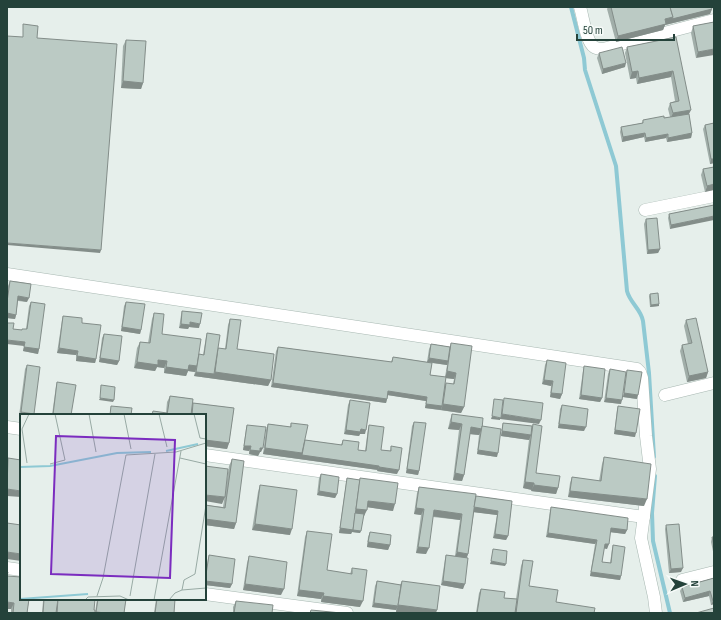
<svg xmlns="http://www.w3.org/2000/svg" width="721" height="620" font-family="'Sofia Sans Condensed',sans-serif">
  <rect width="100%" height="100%" fill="#e6efeb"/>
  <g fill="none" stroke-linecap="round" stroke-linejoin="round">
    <!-- stream -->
    <g stroke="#8ec9d4" stroke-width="4">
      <path d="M571,7L584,58L585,70L616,166L627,291C630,303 641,309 643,321L649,373L654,457"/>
      <path d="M655,476L652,513L653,541L670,613"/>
    </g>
    <defs>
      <g id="minor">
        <path d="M580,7C583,16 586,42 594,47C597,49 599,49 603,49L714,20"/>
        <path d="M645,210L714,196"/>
        <path d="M7,274L637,369L640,372L642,378L646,436L650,469L641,538L654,597L656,613"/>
        <path d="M665,395L714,383"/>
        <path d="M7,427L21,429"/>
        <path d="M205,455L644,517"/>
        <path d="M7,568L21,570"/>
        <path d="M682,580L714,572"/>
        <path d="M205,594L347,613"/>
      </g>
    </defs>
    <!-- minor casing -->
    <use href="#minor" stroke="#a8b8b2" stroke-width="13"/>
    <!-- minor -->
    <use href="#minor" stroke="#fff" stroke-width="12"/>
  </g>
  <!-- wall -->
  <g fill="#a1aea9" fill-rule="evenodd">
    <path d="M608,7H711L712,9L710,14L665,25L663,30L616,42L607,9Z"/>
    <path d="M714,22L696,58L691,33L693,26Z"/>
    <path d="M676,37L692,133L691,138L667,142L666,138L645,142L644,137L622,142L620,132L621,127L642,123L643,120L670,117L668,109L670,103L675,101L671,77L637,84L636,78L630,79L625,53L627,47Z"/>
    <path d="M126,40L143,83L141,89L121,88L123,46Z"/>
    <path d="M599,53L625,67L602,74L597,58Z"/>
    <path d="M714,123V163L710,164L703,129L705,125Z"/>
    <path d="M714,167L705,192L701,175L703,169Z"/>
    <path d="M714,205L670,229L668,218L669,214Z"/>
    <path d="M646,219L660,249L658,253L647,254L644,224Z"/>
    <path d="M10,281L27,302L18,301L16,315L15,319L7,318V295L8,286Z"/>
    <path d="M650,294L659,304V306L650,307L649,296Z"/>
    <path d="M31,302L39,349L38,354L23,351L24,346L13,329L22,330L26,329L29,306Z"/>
    <path d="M126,302L141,330L140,334L121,331L124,306Z"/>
    <path d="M182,311L199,328L189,327L188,329L179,328L181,315Z"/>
    <path d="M154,313L162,334L199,354L203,355L206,337L207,333L217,351L225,349L228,325L230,319L237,349L271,380L268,386L194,376L195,372L188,371L186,376L164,373V368L157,367L155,371L134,368L137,348L140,342L148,343L152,319Z"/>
    <path d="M63,316L82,323L96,359L95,363L76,361V355L57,353L62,320Z"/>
    <path d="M686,320L708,372L706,378L687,382L680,351L682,345L688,344L684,326Z"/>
    <path d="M104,334L119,361L117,365L99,362L102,338Z"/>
    <path d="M451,343L464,407L461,413L425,408L426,401L388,395L386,403L271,387L276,351L278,347L391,362L393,357L427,362L429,349L431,344L450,347ZM432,363L447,365L445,377L430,375ZM446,378L454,379L453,384H445Z"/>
    <path d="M547,360L562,394L560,399L550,397L551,386L542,384L545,365Z"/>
    <path d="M27,365L21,415V416H19L25,369Z"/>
    <path d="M584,366L602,398L600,402L579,399L583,371Z"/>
    <path d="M610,369L621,404L604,402L608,374Z"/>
    <path d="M627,370L637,399L623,397L626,375Z"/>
    <path d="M57,382L71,415H52L56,386Z"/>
    <path d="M170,396L193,399L192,406L193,403L234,408L229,443L227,449L205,446V415H151L153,411L166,413L167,402Z"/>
    <path d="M350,400L365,434H360L359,436L344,434L348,405Z"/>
    <path d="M562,405L584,431L558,428L560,409Z"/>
    <path d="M618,406L635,437L614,434L617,410Z"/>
    <path d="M452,414L482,426L497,457L477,454L479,435L470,434L464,475L462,481L453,480L459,430L448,429L450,420Z"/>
    <path d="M414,422L419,471L418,475L406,473L412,426Z"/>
    <path d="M291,423L305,440L341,445L343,440L358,450L365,451L368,429L369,425L381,450L390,451L391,446L397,474L377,471L378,470L263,454L266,430L268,424L290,427Z"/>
    <path d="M503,423L532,426L533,424L536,473L558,488L556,494L531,491L532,490L523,488L529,440L501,436L502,427Z"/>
    <path d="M247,425L261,452H260L258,456L249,454V451L243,450L246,429Z"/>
    <path d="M604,457L644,506L568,497L570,483L572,477L599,481L602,464Z"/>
    <path d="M232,459L236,523L234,529L205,525V505L223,507L229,466Z"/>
    <path d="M321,474L337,494L335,498L317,495L319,478Z"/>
    <path d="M347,478L360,480V478L393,511L367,507L364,516H363L360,533L352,532L351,534L339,533L346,483Z"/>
    <path d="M260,485L290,535L252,530L258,492Z"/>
    <path d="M419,487L476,496L512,501L508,536L506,540L493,538L497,515L474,512L468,554L467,557L463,589L441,585L445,559L446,555L455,556L460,520L433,517L426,554L416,553L421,515L414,514L417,493Z"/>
    <path d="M551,507L627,530L625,534L610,532L607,549L604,548L602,562L610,563L612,549L613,545L621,576L620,580L590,576L595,544L546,537L550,511Z"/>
    <path d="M666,525L681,572L669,573L665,529Z"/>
    <path d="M307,531L327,570L350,574L352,568L360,607L321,602V599L297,596L305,537Z"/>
    <path d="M370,532L390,545L388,550L367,547L368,537Z"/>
    <path d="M712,537H714V556L711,542Z"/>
    <path d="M209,555L232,584L230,588L205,585V577L208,559Z"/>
    <path d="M249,556L281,595L243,590L247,563Z"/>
    <path d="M523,560L529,586L556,602L594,613H476L479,593L481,589L504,598L516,599L521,566Z"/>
    <path d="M7,576L21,599H95L94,610L95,613H42L43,601L29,600L27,613H11V609Z"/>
    <path d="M714,578V604L711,605L709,596L683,602L680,591L682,587Z"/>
    <path d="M377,581L400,585L402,581L437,610L396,612V610L372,607L375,586Z"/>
    <path d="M97,599H126L124,613H95Z"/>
    <path d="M156,599H175L174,613H154Z"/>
    <path d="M236,601L272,613H233V607Z"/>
  </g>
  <!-- shaded-wall -->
  <g fill="#838d89">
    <path d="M712,9L710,14L665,25L663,30L616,42L618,36L665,19Z"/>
    <path d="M714,49V55L696,58L698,52Z"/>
    <path d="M626,63L625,67L602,74L603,69Z"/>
    <path d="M638,71L636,78L630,79L632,72Z"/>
    <path d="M673,71L671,77L637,84L639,78Z"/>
    <path d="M123,81L143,83L141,89L121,88Z"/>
    <path d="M691,110L688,116L670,120L673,113Z"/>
    <path d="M645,133L644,137L622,142L623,137Z"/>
    <path d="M692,133L691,138L667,142L668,138Z"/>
    <path d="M668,134L666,138L645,142L646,138Z"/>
    <path d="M711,159H714V163L710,164Z"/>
    <path d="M714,184V190L705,192L707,186Z"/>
    <path d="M714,216V220L670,229L671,225Z"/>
    <path d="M7,243L101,250L100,253L7,245Z"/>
    <path d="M660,249L658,253L647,254L648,250Z"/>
    <path d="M18,296L29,298L27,302L17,300Z"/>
    <path d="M659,304V306L650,307L651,305Z"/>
    <path d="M7,313L16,315L15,319L7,318Z"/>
    <path d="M190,322L200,324L199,328L189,327L188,329L179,328L181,324Z"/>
    <path d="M122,327L141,330L140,334L121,331Z"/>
    <path d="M7,340L25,342L24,346L7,344Z"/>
    <path d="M24,347L39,349L38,354L23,351Z"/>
    <path d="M59,348L78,351L76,355L57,353Z"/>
    <path d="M77,356L96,359L95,363L76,361Z"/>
    <path d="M100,358L119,361L117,365L99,362Z"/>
    <path d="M429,358L448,361L447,365L427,362Z"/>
    <path d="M158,360L167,361L164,368L157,367L155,371L134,368L137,362Z"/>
    <path d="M189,365L197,366L195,372L188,371L186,376L164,373L166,367Z"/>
    <path d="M447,371L456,373L454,379L445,378Z"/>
    <path d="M196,372L214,374L215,372L271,380L268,386L194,376Z"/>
    <path d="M708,372L706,378L687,382L689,376Z"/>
    <path d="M544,380L553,381L551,386L542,384Z"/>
    <path d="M273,383L387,399L386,403L271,387Z"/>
    <path d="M388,391L427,397L426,401L387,395Z"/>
    <path d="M551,393L562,394L560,399L550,397Z"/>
    <path d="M624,393L638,395L637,399L623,397Z"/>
    <path d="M581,395L602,398L600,402L579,399Z"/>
    <path d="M100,398L114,400L113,402L99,400Z"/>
    <path d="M606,398L622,400L621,404L604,402Z"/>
    <path d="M426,404L442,406L441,410L425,408Z"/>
    <path d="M443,404L464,407L461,413L441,410Z"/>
    <path d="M21,412L34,414L33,415H21V416H19Z"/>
    <path d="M502,414L541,420L539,424L500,419V420L491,419L492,416L500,418Z"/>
    <path d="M451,422L462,424L459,430L448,429Z"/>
    <path d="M559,424L586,427L584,431L558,428Z"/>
    <path d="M471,427L482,429L479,435L469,434Z"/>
    <path d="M361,429L366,430L365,434H360L359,436L344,434L346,430Z"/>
    <path d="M615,430L636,433L635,437L614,434Z"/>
    <path d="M502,431L531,435L529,440L501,436Z"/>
    <path d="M205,440L229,443L227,449L205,446Z"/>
    <path d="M244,446H251L249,451L243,450Z"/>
    <path d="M260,448H263L261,452H260L258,456L249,454L250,450Z"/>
    <path d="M265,448L302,453L379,466L378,470L263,454Z"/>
    <path d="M478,450L498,453L497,457L477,454Z"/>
    <path d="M379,467L399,470L397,474L377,471Z"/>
    <path d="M407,469L419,471L418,475L406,473Z"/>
    <path d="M455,473L464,475L462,481L453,480Z"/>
    <path d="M525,482L534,483L532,490L523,488Z"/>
    <path d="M534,485L558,488L556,494L531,491Z"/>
    <path d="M7,489L21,491V497L7,496Z"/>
    <path d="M319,491L337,494L335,498L317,495Z"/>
    <path d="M570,491L647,499L644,506L568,497Z"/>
    <path d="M205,495L225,497L222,504L205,501Z"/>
    <path d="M368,501L395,504L393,511L366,507Z"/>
    <path d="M474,507L498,511L497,515L472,512Z"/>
    <path d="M416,508L424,509L421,515L414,514Z"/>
    <path d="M356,509L367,510L364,516L354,515Z"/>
    <path d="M434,510L462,514L460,520L431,516Z"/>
    <path d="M205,519L236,523L234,529L205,525Z"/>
    <path d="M255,524L292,529L290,535L252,530Z"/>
    <path d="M340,528L353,529L361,531L360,533L352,532L351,534L339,533Z"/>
    <path d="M611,528L627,530L625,534L609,532Z"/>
    <path d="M548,533L597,540L595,544L546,537Z"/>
    <path d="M495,534L508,536L506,540L493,538Z"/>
    <path d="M368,542L390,545L388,550L367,547Z"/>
    <path d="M605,544H609L607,549L603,548Z"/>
    <path d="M418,547L429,548L426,554L416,553Z"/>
    <path d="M7,552L21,554V561L7,559Z"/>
    <path d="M457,552L468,554L466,560L454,559Z"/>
    <path d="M491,561L506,564L505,566L490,564Z"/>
    <path d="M683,568L681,572L669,573L671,569Z"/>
    <path d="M591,572L621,576L620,580L590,576Z"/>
    <path d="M205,581L232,584L230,588L205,585Z"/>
    <path d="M443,581L465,584L463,589L441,585Z"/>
    <path d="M245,584L284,589L281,595L243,590Z"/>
    <path d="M299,590L324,593L321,599L297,596Z"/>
    <path d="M710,591L709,596L683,602L685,598Z"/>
    <path d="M323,596L363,601L360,607L321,602Z"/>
    <path d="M27,599H44L43,601L27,600Z"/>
    <path d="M713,601H714V604L711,605Z"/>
    <path d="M7,602L14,603L11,609H7Z"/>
    <path d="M374,603L398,606L396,610L372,607Z"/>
    <path d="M398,605L437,610L436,613H407L396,612Z"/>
  </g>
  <!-- building -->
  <g fill="#bbcac4" stroke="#838d89">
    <path d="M611,7H670L673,17L665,19L666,24L618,36Z"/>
    <path d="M670,7H711L712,9L672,19L673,17Z"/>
    <path d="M714,22V49L698,52L693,26Z"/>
    <path d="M23,24L38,26L37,38L117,44L101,250L7,243V36L23,37Z"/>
    <path d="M676,37L691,110L673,113L670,103L679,101L673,71L639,78L638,71L632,72L627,47Z"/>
    <path d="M126,40L146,41L143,83L123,81Z"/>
    <path d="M622,47L626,63L603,69L599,53Z"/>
    <path d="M689,114L692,133L668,138V134L646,138L645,133L623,137L621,127L643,123V120L664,116V118Z"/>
    <path d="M714,123V159H711L705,125Z"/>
    <path d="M714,167V184L707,186L703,169Z"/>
    <path d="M714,205V216L671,225L669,214Z"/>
    <path d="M657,218L660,249L648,250L646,219Z"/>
    <path d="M10,281L31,284L29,298L18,296L16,315L7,313V302Z"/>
    <path d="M658,293L659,304L651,305L650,294Z"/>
    <path d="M31,302L45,304L39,349L24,347L25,342L7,340V323H14L13,329L22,330V329H27Z"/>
    <path d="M126,302L145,304L141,330L122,327Z"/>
    <path d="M182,311L202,313L200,324L190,322V325L181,324Z"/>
    <path d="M154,313L164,314L162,334L201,339L197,366L189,365L188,370L166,367L167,361L158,360V365L137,362L140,342L150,343Z"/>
    <path d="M63,316L82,318V323L101,325L96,359L77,356L78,351L59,348Z"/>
    <path d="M696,318L708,372L689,376L682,345L692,343L686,320Z"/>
    <path d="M230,319L241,320L237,349L274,354L271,380L215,372L218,348L226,349Z"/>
    <path d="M207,333L220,335L214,374L196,372L199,354L204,355Z"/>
    <path d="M104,334L122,336L119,361L100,358Z"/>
    <path d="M451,343L472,346L464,407L443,404L446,383L454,384L456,373L447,371Z"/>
    <path d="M431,344L450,347L448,361L429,358Z"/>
    <path d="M278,347L392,362L393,357L432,363L430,375L446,377L442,406L426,404L427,397L388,391L387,399L273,383Z"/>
    <path d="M547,360L566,363L562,394L551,393L553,381L544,380Z"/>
    <path d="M27,365L40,367L34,414L21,412Z"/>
    <path d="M584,366L605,369L602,398L581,395Z"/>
    <path d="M610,369L626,372L622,400L606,398Z"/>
    <path d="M627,370L642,372L638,395L624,393Z"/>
    <path d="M57,382L76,385L71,415H53Z"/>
    <path d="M101,385L115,387L114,400L100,398Z"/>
    <path d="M170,396L193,399L191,415H167Z"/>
    <path d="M504,398L543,403L541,420L502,414Z"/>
    <path d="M494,399L503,400L501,418L492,416Z"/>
    <path d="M350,400L370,403L366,430L361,429L360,432L346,430Z"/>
    <path d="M193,403L234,408L229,443L205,440V415H192Z"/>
    <path d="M562,405L588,409L586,427L559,424Z"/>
    <path d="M111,406L132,408L131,415H110Z"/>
    <path d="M618,406L640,409L636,433L615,430Z"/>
    <path d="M153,411L167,413L166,415H152Z"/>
    <path d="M452,414L483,418L482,429L471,427L464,475L455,473L462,424L451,422Z"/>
    <path d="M414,422L426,423L419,471L407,469Z"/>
    <path d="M291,423L308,425L302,453L265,448L268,424L291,427Z"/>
    <path d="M503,423L532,426L531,435L502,431Z"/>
    <path d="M533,424L542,426L536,473L560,476L558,488L534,485V483L525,482Z"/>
    <path d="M247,425L266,427L263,448H260V451L250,450L251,446H244Z"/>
    <path d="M369,425L384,427L381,450L391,451V446L402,448L399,470L379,467V466L302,455L305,440L342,445L343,440L359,442L358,450L366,451Z"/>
    <path d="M482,426L501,429L498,453L478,450Z"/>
    <path d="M604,457L651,464L647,499L570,491L572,477L601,481Z"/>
    <path d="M8,458L21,460V491L7,489Z"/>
    <path d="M232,459L244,461L236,523L205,519V505L225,508Z"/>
    <path d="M205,466L228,469L225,497L205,495Z"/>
    <path d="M321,474L339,477L337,494L319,491Z"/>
    <path d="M347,478L360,480L353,530L340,528Z"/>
    <path d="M360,478L398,483L395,504L368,501L367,510L356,509Z"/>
    <path d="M260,485L297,490L292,529L255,524Z"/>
    <path d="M419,487L476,494L468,554L457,552L462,514L434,510L429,548L418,547L424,509L416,508Z"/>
    <path d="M476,496L512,501L508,536L495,534L498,511L474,507Z"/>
    <path d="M551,507L628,518L627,530L611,528L609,544H605L602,562L611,563L613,545L625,547L621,576L591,572L597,540L548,533Z"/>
    <path d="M355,513L364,514L361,531L353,530Z"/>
    <path d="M7,523L21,525V554L7,552Z"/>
    <path d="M679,524L683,568L671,569L666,525Z"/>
    <path d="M307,531L332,534L327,570L352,574V568L367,570L363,601L323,596L324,593L299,590Z"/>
    <path d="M370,532L391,535L390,545L368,542Z"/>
    <path d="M712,537H714V545Z"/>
    <path d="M493,549L507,551L506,564L491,561Z"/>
    <path d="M209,555L235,559L232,584L205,581Z"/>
    <path d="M446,555L468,558L465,584L443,581Z"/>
    <path d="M249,556L287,562L284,589L245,584Z"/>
    <path d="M523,560L533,561L529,586L558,590L556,602L595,608L594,613H516Z"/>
    <path d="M7,572H8L7,576L21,577V599H29L27,613H13L14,603L7,602Z"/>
    <path d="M714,578V601H713L710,591L685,598L682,587Z"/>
    <path d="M377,581L401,585L398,606L374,603Z"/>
    <path d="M402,581L440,586L437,610L398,605Z"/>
    <path d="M481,589L505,592L504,598L517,599L515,613H477Z"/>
    <path d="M44,599H58L56,613H43Z"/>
    <path d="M58,599H95L94,610H95V613H57Z"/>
    <path d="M98,599H126L124,613H106L96,612Z"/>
    <path d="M157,599H175L174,613H155Z"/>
    <path d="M236,601L273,605L272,613H234Z"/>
    <path d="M714,608V613H696Z"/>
    <path d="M311,610L341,613H310Z"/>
  </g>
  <!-- overview -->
  <g transform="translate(20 414)">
    <rect width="186" height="186" fill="#e6efeb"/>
    <path fill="none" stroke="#8ec9d4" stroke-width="2" d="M146,37L178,30M0,53L30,52L97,39L131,38M0,185L68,180"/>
    <path fill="none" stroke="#98aaa4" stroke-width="1" d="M69,0L76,38M104,0L111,35M139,0L147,33M174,0L180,24L186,25M160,44L186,50M7,49L2,15L9,0M30,50L45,46L35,0M162,176L164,166L175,160L186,91M77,182L83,164L106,41L156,38L186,29M110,182L135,40M65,186L68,183L100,182L109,186M134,186L161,37M149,186L155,179L162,176L186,174"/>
    <path fill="#7b2cbf" fill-opacity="0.15" stroke="#7b2cbf" stroke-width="2" d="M36,22L155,26L150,164L31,160Z"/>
    <rect width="186" height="186" fill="none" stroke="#24423a" stroke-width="2"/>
  </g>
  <!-- border -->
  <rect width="721" height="620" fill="none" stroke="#24423a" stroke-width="16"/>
  <!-- north arrow -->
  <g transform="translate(685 584) rotate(88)" stroke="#f7fbf9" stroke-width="3" paint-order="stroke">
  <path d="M0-3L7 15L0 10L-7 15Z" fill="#24423a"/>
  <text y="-6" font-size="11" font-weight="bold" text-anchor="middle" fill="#24423a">N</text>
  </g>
  <!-- scale -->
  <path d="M577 34v6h97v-6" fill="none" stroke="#24423a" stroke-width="2"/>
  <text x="583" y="34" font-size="12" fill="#24423a" stroke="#f7fbf9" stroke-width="3" paint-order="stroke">50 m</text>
</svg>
